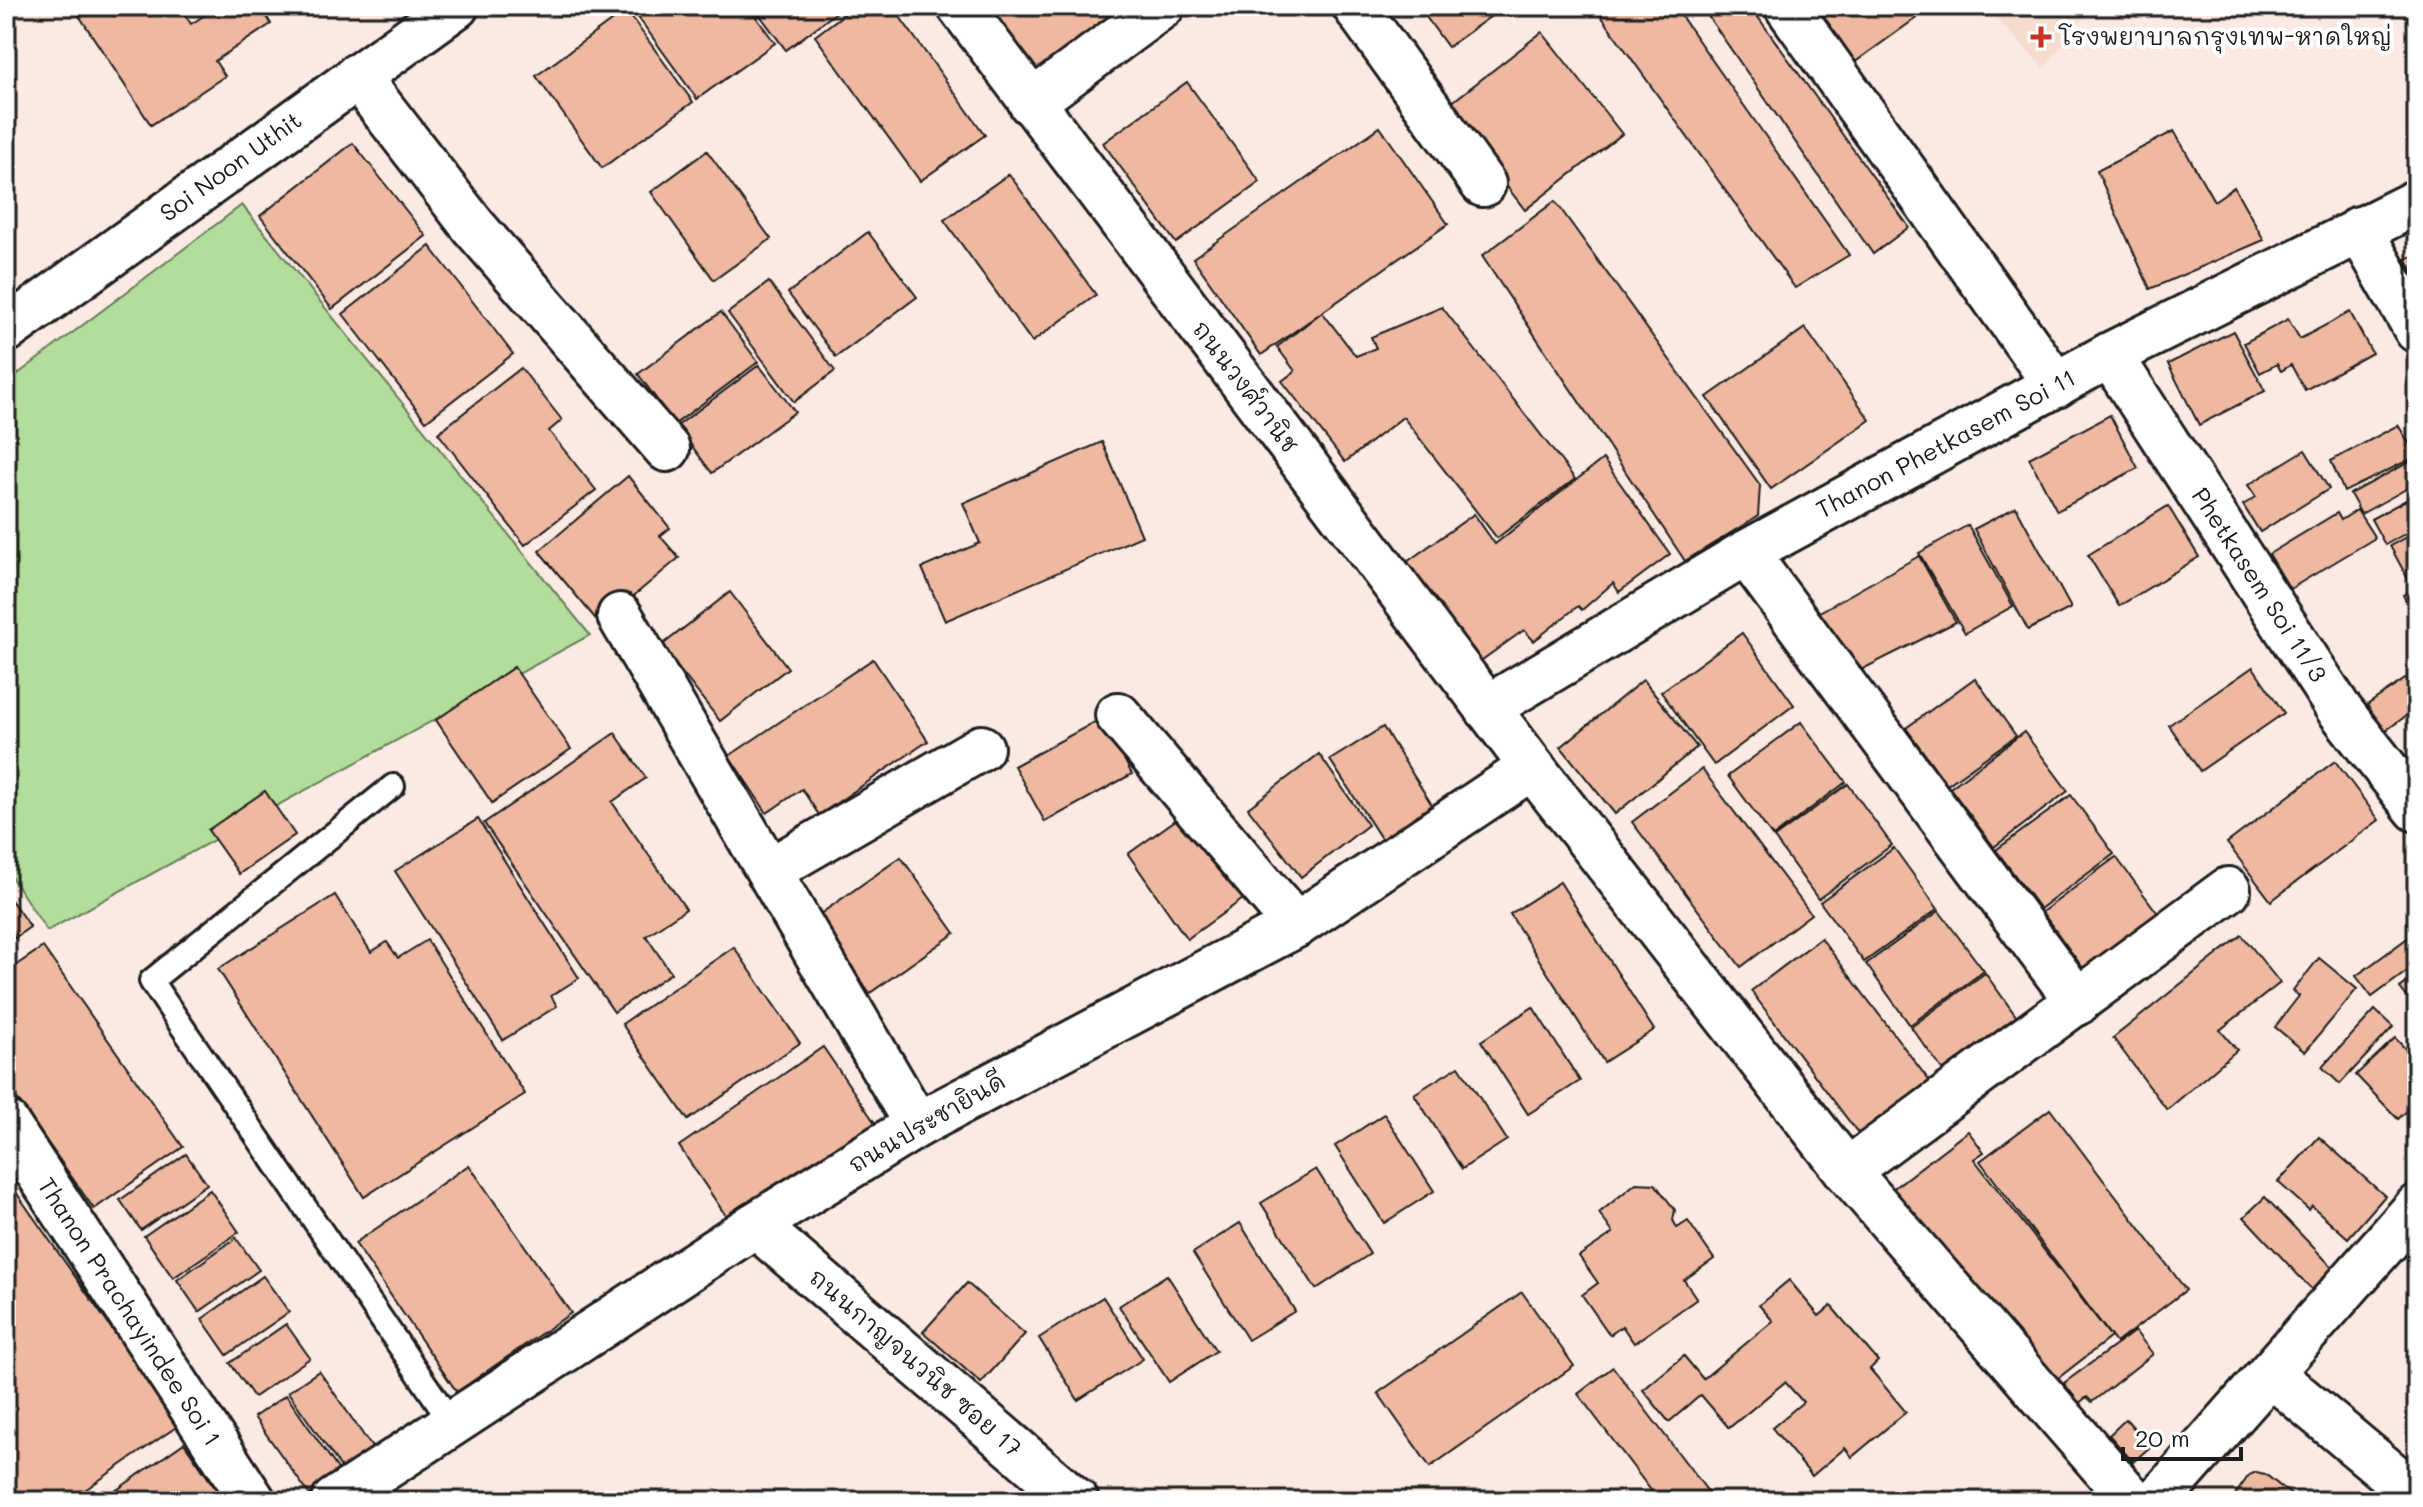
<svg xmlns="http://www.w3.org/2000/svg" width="2423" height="1507" font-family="Mali,'Playpen Sans Thai',sans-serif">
  <rect width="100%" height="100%" fill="#faeae3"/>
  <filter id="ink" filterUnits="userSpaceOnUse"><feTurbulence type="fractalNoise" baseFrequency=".0125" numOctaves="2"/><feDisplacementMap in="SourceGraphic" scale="16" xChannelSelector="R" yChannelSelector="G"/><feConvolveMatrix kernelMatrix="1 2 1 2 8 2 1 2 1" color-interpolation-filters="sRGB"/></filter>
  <g filter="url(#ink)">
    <!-- built -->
    <path fill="#f6dbcf" d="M1984,6H2093L2044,68Z"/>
    <!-- green -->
    <path fill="#b2dd9a" stroke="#677c5b" stroke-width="2" d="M242,205L590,635L47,931L6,869V383Z"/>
    <!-- building -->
    <g fill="#eeb8a1" stroke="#1c1c1c" stroke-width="2">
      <path d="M90,6H179L191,24L219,6H260L271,24L215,61L225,76L151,125L78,14Z"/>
      <path d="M630,6H748L775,43L697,99Z"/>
      <path d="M753,6H845L786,50Z"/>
      <path d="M855,6H892L985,135L920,181L815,36Z"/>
      <path d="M974,6H1121L1128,17L1033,88Z"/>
      <path d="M1418,6H1505L1448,47Z"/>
      <path d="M1594,6H1674L1849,255L1795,288Z"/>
      <path d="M1701,6H1750L1909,227L1873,254Z"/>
      <path d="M1800,6H1933L1844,70Z"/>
      <path d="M626,10L693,102L602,168L536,76Z"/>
      <path d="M1542,32L1622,134L1525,210L1446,107Z"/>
      <path d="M1187,82L1260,182L1176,243L1103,143Z"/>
      <path d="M1380,127L1448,224L1261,355L1193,258Z"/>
      <path d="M2174,131L2214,201L2234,187L2264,240L2150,289L2097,171Z"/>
      <path d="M353,143L426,236L332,309L260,216Z"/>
      <path d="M707,151L771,239L714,280L651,192Z"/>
      <path d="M1009,174L1096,295L1032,342L944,220Z"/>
      <path d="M1555,201L1760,485L1758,516L1685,561L1482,256Z"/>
      <path d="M868,232L917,297L836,357L788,293Z"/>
      <path d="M430,246L513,354L426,421L343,314Z"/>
      <path d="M2417,254V278L2406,259Z"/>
      <path d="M769,282L835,371L794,402L728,313Z"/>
      <path d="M1442,307L1575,479L1497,538L1403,417L1345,462L1282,381L1295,371L1277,347L1322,312L1356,356L1376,348L1371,337Z"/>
      <path d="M721,312L758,362L675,424L638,374Z"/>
      <path d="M2350,312L2372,353L2305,390L2291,365L2281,371L2277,364L2260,373L2244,343L2288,319L2300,339Z"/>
      <path d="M1805,328L1870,420L1771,489L1707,397Z"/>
      <path d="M2233,331L2265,391L2199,425L2168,364Z"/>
      <path d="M759,365L795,412L712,473L677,426Z"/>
      <path d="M521,368L562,420L549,431L596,490L525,545L438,433Z"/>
      <path d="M2110,415L2138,468L2057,511L2029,458Z"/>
      <path d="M2398,425L2417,456L2344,492L2331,461Z"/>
      <path d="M1102,442L1142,536L945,621L922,568L980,543L963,503Z"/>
      <path d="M2305,450L2329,489L2260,532L2243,505L2256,497L2248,485Z"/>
      <path d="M1603,459L1670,554L1619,592L1613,583L1582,610L1578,606L1534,641L1524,630L1475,665L1404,564L1474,514L1495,544Z"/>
      <path d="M2409,462L2417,476V483L2361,514L2350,494Z"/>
      <path d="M628,476L670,528L660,536L679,558L600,624L539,551Z"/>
      <path d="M2417,494V527L2385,545L2371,519Z"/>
      <path d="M2168,506L2199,557L2119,606L2088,555Z"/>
      <path d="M2016,507L2071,608L2028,630L1974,529Z"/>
      <path d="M2357,510L2375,538L2290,589L2269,554L2337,513L2341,520Z"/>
      <path d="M1968,525L2013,606L1965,633L1919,553Z"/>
      <path d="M2417,531V577L2409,581L2390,546Z"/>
      <path d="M1919,556L1956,622L1847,677L1807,619Z"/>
      <path d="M2417,588V622L2403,595Z"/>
      <path d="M730,592L788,668L720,721L661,646Z"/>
      <path d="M1742,633L1794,705L1714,765L1661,692Z"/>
      <path d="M873,659L928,741L819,815L802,789L767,813L729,756Z"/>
      <path d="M514,667L571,749L492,803L436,720Z"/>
      <path d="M2253,667L2284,713L2200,771L2169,725Z"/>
      <path d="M2417,671V708L2385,731L2367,705Z"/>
      <path d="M1975,678L2016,736L1947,785L1906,728Z"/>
      <path d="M1643,680L1697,747L1615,814L1561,747Z"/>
      <path d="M1102,718L1132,774L1045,822L1014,766Z"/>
      <path d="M1801,722L1846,782L1773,837L1728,776Z"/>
      <path d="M1383,727L1437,813L1386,846L1330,760Z"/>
      <path d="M2024,732L2068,791L1994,847L1950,788Z"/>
      <path d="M615,733L646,778L612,802L686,909L646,936L671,973L614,1012L484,823Z"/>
      <path d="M1319,754L1368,825L1301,877L1248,808Z"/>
      <path d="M2335,761L2379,820L2271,901L2227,843Z"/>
      <path d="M1702,769L1811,914L1741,967L1632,822Z"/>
      <path d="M1848,784L1892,845L1818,899L1774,838Z"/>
      <path d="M265,791L295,835L239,874L208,830Z"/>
      <path d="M2071,795L2114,854L2040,909L1996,850Z"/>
      <path d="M1184,814L1243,899L1187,939L1128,854Z"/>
      <path d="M478,819L579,978L551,996L557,1006L503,1040L395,871Z"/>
      <path d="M1894,848L1938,909L1864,962L1820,902Z"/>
      <path d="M901,857L955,933L870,993L816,917Z"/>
      <path d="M2116,857L2159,915L2085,971L2042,912Z"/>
      <path d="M1560,882L1654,1030L1604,1062L1510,914Z"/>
      <path d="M6,893L30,927L6,944Z"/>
      <path d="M335,895L371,952L387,942L398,958L427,940L525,1094L364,1197L218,969Z"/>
      <path d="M1939,911L1984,971L1910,1025L1866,964Z"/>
      <path d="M2417,931V964L2372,997L2356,976Z"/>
      <path d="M2242,935L2280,983L2220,1030L2237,1050L2167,1110L2113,1038Z"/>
      <path d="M1821,938L1931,1083L1861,1137L1751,991Z"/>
      <path d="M43,947L183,1147L94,1209L6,1083V972Z"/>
      <path d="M734,947L800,1043L688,1120L622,1024Z"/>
      <path d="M2319,958L2357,989L2305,1052L2275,1027L2299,996L2293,991Z"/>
      <path d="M1985,973L2029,1034L1956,1088L1911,1027Z"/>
      <path d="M2417,975V1010L2400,988Z"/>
      <path d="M1533,1007L1580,1081L1528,1114L1481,1041Z"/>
      <path d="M2375,1010L2393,1027L2340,1084L2322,1067Z"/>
      <path d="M2395,1038L2417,1061V1102L2398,1119L2356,1075Z"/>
      <path d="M823,1047L875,1123L730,1222L679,1146Z"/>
      <path d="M1459,1066L1507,1140L1462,1169L1414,1094Z"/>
      <path d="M2050,1109L2186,1290L2116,1343L1980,1161Z"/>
      <path d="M1384,1114L1434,1191L1384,1223L1335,1146Z"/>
      <path d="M1968,1131L1984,1152L1974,1159L2111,1337L2048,1386L1890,1191Z"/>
      <path d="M2319,1137L2385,1196L2348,1238L2312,1206L2309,1210L2278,1182Z"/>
      <path d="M186,1154L207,1184L141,1230L120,1200Z"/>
      <path d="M469,1165L571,1313L457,1392L355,1243Z"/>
      <path d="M1316,1169L1370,1254L1316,1289L1261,1203Z"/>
      <path d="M6,1178L179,1425L69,1501H6Z"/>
      <path d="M1636,1183L1655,1184L1675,1210L1673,1220L1677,1228L1688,1221L1714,1259L1684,1280L1697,1299L1634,1343L1622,1326L1610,1335L1582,1295L1598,1283L1579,1256L1613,1233L1599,1213Z"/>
      <path d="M210,1190L239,1232L173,1278L144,1236Z"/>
      <path d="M2265,1197L2336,1271L2314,1292L2244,1217Z"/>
      <path d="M1240,1223L1295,1311L1248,1340L1193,1253Z"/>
      <path d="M236,1238L259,1270L199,1312L177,1280Z"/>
      <path d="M1167,1275L1216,1351L1169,1382L1119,1306Z"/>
      <path d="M263,1276L289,1312L227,1355L202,1319Z"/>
      <path d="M1789,1280L1819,1316L1831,1306L1878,1361L1870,1369L1906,1412L1852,1457L1845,1448L1812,1476L1772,1428L1803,1402L1785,1382L1729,1428L1701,1395L1669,1422L1643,1390L1684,1356L1703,1379L1773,1321L1759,1305Z"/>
      <path d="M967,1283L1025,1334L981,1383L923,1332Z"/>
      <path d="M1522,1292L1574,1366L1430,1467L1378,1393Z"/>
      <path d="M1103,1297L1143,1359L1078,1400L1039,1338Z"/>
      <path d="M286,1324L310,1358L254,1397L230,1363Z"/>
      <path d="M2135,1331L2153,1354L2092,1402L2087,1397L2079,1403L2064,1383Z"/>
      <path d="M1613,1367L1715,1501H1659L1578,1394Z"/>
      <path d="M319,1371L380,1459L350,1480L288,1392Z"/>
      <path d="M286,1395L347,1482L314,1501L254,1417Z"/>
      <path d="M2126,1419L2150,1447L2133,1462L2109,1435Z"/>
      <path d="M184,1443L224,1501H101Z"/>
      <path d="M2256,1472L2265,1474L2299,1501H2231L2249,1475Z"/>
    </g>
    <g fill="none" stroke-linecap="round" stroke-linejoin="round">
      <defs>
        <path id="lane" d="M393,786L151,981L452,1423"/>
        <g id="street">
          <path d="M960,6L1532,767L1847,1171L2133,1501"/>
          <path d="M1355,6L1483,184"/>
          <path d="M1787,6L2056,385"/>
          <path d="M357,76L473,226L667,449"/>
          <path d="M1031,103L1162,6"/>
          <path d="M2359,229L2417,330"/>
          <path d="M6,330L456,6"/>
          <path d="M2110,355L2338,708L2417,809"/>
          <path d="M1746,553L2078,1002"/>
          <path d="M620,616L917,1125"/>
          <path d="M1118,715L1296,925"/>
          <path d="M769,871L981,748"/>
          <path d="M6,1123L253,1501"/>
          <path d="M1847,1171L2228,890"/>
          <path d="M755,1225L1076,1501"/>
          <path d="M2271,1374L2417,1496"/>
          <path d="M2157,1501L2417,1207"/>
        </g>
        <g id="secondary">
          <path d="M1487,708L1746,553L2110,355L2417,202"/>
          <path d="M334,1501L755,1225L917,1125L1296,925L1532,767"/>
        </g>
      </defs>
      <!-- lane casing -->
      <use href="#lane" stroke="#1c1c1c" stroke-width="28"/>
      <!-- street casing -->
      <use href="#street" stroke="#1c1c1c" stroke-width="50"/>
      <!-- secondary casing -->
      <use href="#secondary" stroke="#1c1c1c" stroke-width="50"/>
      <!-- lane -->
      <use href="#lane" stroke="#fff" stroke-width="22"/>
      <!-- street -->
      <use href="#street" stroke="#fff" stroke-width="44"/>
      <!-- secondary -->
      <use href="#secondary" stroke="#fff" stroke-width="44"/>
    </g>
  </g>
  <!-- markers -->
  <path fill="#c8321e" stroke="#fff" stroke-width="3" d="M2037 25h8v8h8v8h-8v8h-8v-8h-8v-8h8z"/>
  <g text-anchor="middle" stroke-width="8" stroke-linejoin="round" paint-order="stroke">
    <!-- poi labels -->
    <g font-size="24" fill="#1c1c1c" stroke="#fff" text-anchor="start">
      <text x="2059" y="45">โรงพยาบาลกรุงเทพ-หาดใหญ่</text>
    </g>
    <!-- street labels -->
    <g font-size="24" fill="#1c1c1c" stroke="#fff">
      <text transform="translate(231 167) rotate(-36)" y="8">Soi Noon Uthit</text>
      <text transform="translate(1245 387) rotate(53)" y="8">ถนนวงศ์วานิช</text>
      <text transform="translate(1946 444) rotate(-28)" y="8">Thanon Phetkasem Soi 11</text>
      <text transform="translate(2259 585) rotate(57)" y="8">Phetkasem Soi 11/3</text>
      <text transform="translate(927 1123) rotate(-30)" y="8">ถนนประชายินดี</text>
      <text transform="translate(129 1312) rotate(57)" y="8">Thanon Prachayindee Soi 1</text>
      <text transform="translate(915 1363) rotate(41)" y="8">ถนนกาญจนวนิช ซอย 17</text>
    </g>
  </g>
  <!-- margin -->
  <rect width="2423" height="1507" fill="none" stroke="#fff" stroke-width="32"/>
  <rect x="16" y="16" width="2391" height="1475" fill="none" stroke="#1c1c1c" stroke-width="3" filter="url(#ink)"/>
  <!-- scale -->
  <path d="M2123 1447v12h118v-12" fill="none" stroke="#1c1c1c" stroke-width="4"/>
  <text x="2135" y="1447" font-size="24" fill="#1c1c1c" stroke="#ffffff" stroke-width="6" paint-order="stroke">20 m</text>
</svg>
